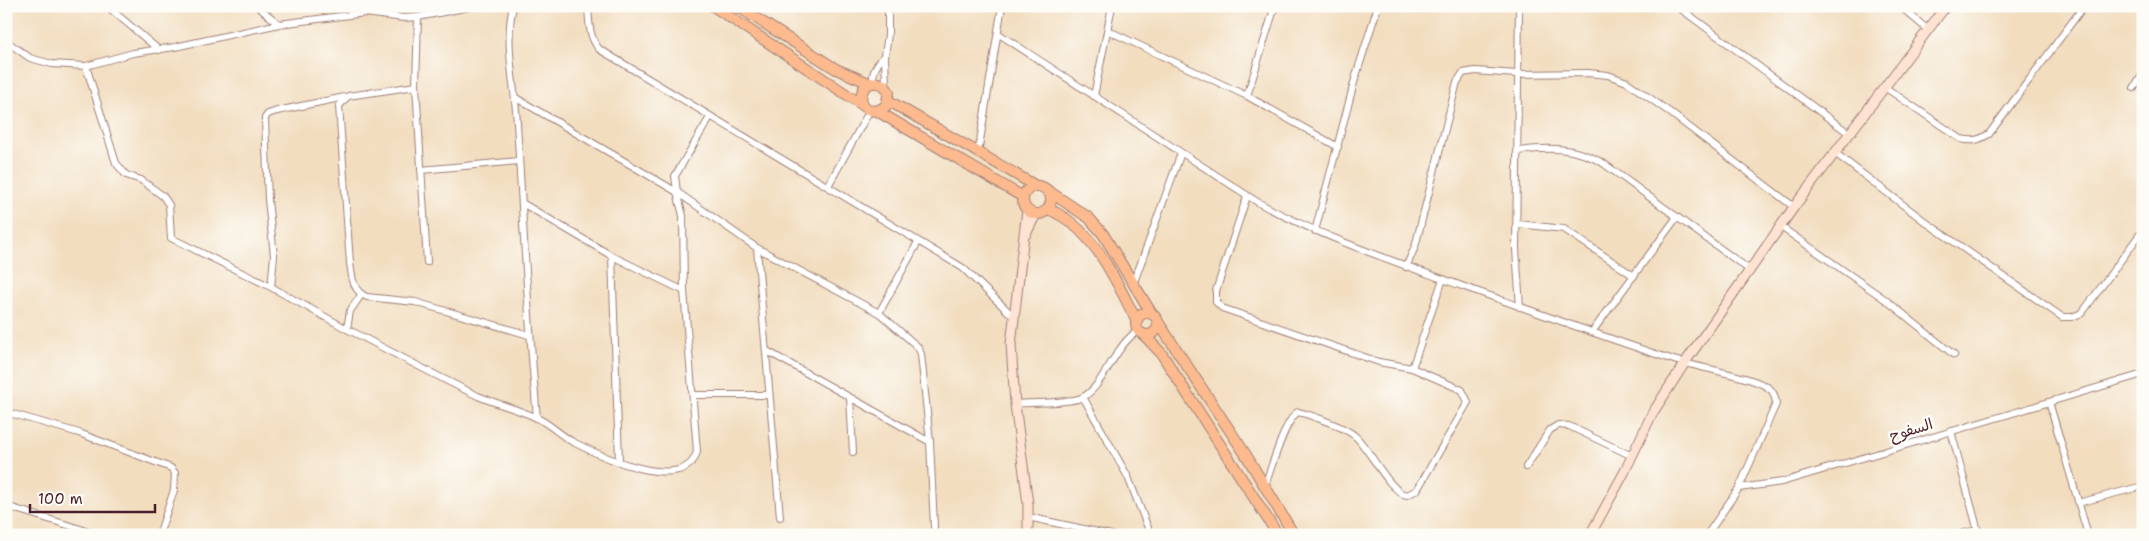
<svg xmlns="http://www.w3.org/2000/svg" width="2149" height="541" font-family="'Shantell Sans','Playpen Sans Arabic',sans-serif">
  <rect width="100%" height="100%" fill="#fdfcf7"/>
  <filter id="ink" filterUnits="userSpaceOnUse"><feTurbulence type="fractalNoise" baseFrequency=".02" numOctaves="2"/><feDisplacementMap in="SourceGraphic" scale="10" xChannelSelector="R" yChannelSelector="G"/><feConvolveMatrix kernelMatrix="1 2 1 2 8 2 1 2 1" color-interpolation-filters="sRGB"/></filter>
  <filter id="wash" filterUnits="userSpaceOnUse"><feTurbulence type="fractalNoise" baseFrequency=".0096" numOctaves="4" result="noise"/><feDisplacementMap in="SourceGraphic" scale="20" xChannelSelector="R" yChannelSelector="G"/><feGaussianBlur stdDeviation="1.12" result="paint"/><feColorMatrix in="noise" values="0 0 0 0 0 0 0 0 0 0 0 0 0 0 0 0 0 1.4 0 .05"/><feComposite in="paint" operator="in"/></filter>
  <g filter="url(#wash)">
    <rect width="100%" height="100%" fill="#f2ddbf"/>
  </g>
  <g filter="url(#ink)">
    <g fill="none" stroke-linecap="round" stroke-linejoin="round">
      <defs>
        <g id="street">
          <path d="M107,6L159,50"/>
          <path d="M257,6L279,24"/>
          <path d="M513,6C504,44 515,85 517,123C523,221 528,320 537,418"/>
          <path d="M588,6C589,22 589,37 599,49L963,268L1014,317"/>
          <path d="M991,6L1002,8"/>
          <path d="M1519,6L1516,249L1520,307"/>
          <path d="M1677,6L1850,134"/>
          <path d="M1900,6L1928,30"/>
          <path d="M418,17L416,86L427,262"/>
          <path d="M1109,31L1247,96L1338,147"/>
          <path d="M999,34L1259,203C1324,238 1393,261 1462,286C1533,311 1603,337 1674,360C1694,367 1759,377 1771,390C1775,394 1775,398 1776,404L1739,488"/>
          <path d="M6,41L30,58L52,64L86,66L133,53L175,47L279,24L365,13L404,18L418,17L474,6"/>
          <path d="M86,66L116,163L126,175L141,180L163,196L169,205L171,238L271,287L347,329"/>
          <path d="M873,82C872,71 877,63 885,56"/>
          <path d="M416,86L348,96L339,106L350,263C352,276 352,291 367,297L415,302L529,335"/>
          <path d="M886,86L885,56L888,34V6"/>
          <path d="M1886,88L1961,139C1973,142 1979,140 1989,134L2084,6"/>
          <path d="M2134,88L2143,74"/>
          <path d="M1094,96L1112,6"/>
          <path d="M1247,96L1275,6"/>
          <path d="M516,98L677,192L757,248L879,313L918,347L921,354L930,442L934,527"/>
          <path d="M1519,151C1550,147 1575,147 1603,163L1751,271"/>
          <path d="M978,153L1002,6"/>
          <path d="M1835,153L1927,223L2062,317H2072L2082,313L2143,230"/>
          <path d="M421,170L519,161"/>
          <path d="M828,186L870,110"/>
          <path d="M1247,196L1216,291V302L1222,308L1379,362L1412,368L1443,279"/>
          <path d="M522,203L612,256L684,291"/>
          <path d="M1518,224L1564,229L1634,276"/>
          <path d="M1781,227L1886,300L1954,355"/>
          <path d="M1315,231L1355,79L1378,6"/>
          <path d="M757,248L780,517"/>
          <path d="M612,256L619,461"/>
          <path d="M1406,267L1415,247L1457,82L1463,73L1475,71L1517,74L1588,73L1608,75L1627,82L1668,111L1794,207"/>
          <path d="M1134,282L1181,153"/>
          <path d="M271,287L274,256L268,200L265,118L268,114L277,111L345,97"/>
          <path d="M361,295L350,311L347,329C390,351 434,375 478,396C497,404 517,409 535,417C549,423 560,435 573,442C598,455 687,496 697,451L684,291L683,216L677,192L675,176L710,117"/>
          <path d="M879,313L918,242"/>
          <path d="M1592,332L1677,217"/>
          <path d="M767,351L930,442"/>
          <path d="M694,395H769"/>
          <path d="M1083,397L1128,477L1148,528V535"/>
          <path d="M850,398L853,452"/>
          <path d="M2049,402L2088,535"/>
          <path d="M1015,404C1034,402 1064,404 1081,398C1103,389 1114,345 1139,330"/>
          <path d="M6,412L79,433L171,468L175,473L174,490L159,535"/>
          <path d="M1951,431L1979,535"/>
          <path d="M1526,467L1550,430L1558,425L1569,426L1632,456"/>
          <path d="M1265,485C1271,470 1285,419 1298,412C1311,415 1345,427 1355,436C1369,448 1391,494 1407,495L1417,490L1468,402L1462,390L1412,368"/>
          <path d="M2078,503L2143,486"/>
          <path d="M6,506L100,535"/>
          <path d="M1028,517L1111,535"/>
          <path d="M1707,535L1739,488L1782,482L2143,374"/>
          <path d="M1957,535L1978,530"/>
        </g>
        <g id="secondary">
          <path d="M1027,210L1011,344L1015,404L1028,504V535"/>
          <path d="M1026,234L1036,214"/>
          <path d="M1590,535L1624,473L1652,414L1684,364L1794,207L1946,6"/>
        </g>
        <g id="primary">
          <path d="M713,6L864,106"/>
          <path d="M737,6L836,69L869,83"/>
          <path d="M889,101L1036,186"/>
          <path d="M877,111L886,106L889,92L884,85C860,73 851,111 877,111L1023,197"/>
          <circle cx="1037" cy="200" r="14"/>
          <path d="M1044,188L1089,218L1103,234L1152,314"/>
          <path d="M1048,209C1093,227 1116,280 1137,322"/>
          <circle cx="1147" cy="324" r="11"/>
          <path d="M1158,322L1246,455L1294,535"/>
          <path d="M1143,334L1161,353L1278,535"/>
        </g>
      </defs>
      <!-- street casing -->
      <use href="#street" stroke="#9e7e75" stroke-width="8"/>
      <!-- secondary casing -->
      <use href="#secondary" stroke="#9e7e75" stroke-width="11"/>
      <!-- primary casing -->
      <use href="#primary" stroke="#9e7e75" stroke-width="12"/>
      <!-- street -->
      <use href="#street" stroke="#fff" stroke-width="6"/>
      <!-- secondary -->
      <use href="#secondary" stroke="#fee3d2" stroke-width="9"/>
      <!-- primary -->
      <use href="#primary" stroke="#fcba8e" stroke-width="10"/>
    </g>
  </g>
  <g text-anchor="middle" stroke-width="5" stroke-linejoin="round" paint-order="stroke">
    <!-- street labels -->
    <g font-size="15" fill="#4a1f2b" stroke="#fdfcf7">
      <text transform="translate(1911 430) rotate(-17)" y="5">السفوح</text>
    </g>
  </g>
  <!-- margin -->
  <rect width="2149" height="541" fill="none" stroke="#fdfcf7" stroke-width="25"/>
  <!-- scale -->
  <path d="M30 504v8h125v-8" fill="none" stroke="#4a1f2b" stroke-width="2.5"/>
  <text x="38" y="504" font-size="15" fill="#4a1f2b" stroke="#fdfcf7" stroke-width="4" paint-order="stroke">100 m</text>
</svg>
